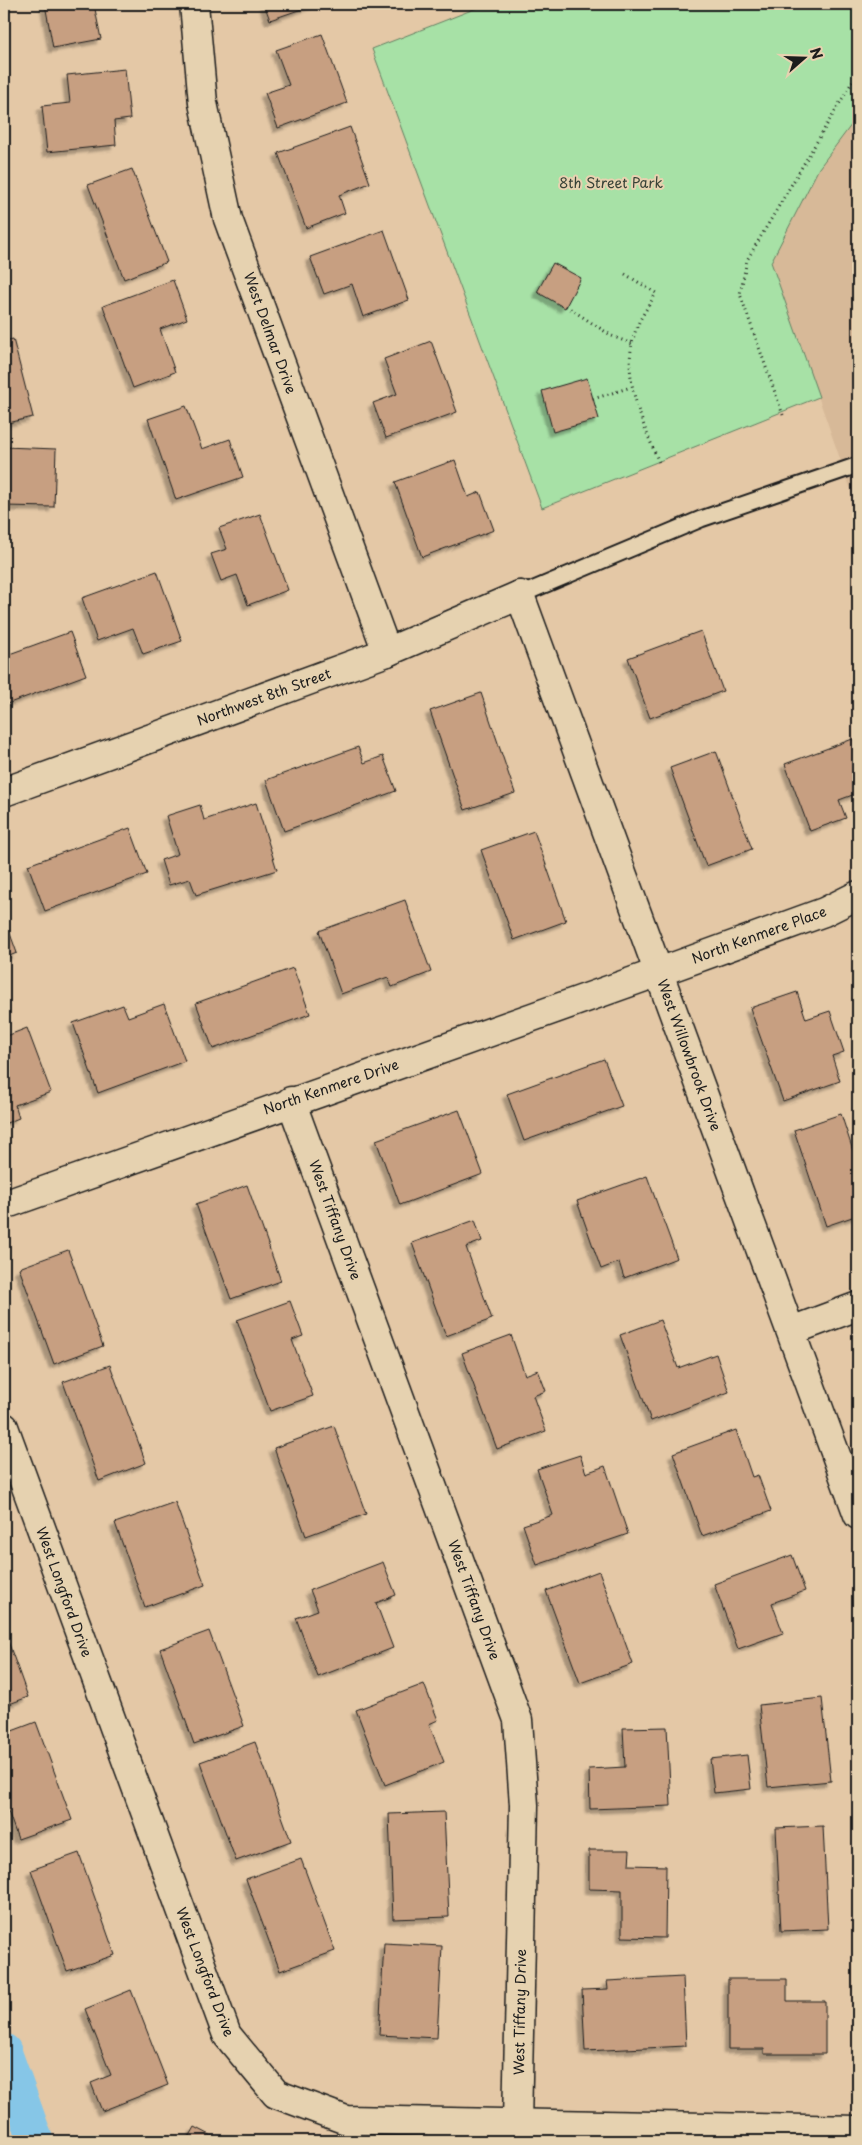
<svg xmlns="http://www.w3.org/2000/svg" width="862" height="2145" font-family="'Playpen Sans',sans-serif">
  <defs>
    <filter id="shadow"><feDropShadow dx="-4.5" dy="4.5" stdDeviation="1" flood-color="#0004"/></filter>
  </defs>
  <rect width="100%" height="100%" fill="#e4c8a6"/>
  <filter id="ink" filterUnits="userSpaceOnUse"><feTurbulence type="fractalNoise" baseFrequency=".02" numOctaves="2"/><feDisplacementMap in="SourceGraphic" scale="10" xChannelSelector="R" yChannelSelector="G"/><feConvolveMatrix kernelMatrix="1 2 1 2 8 2 1 2 1" color-interpolation-filters="sRGB"/></filter>
  <g filter="url(#ink)">
    <!-- built -->
    <path fill="#d7b998" d="M858,116V510L771,262L819,168Z"/>
    <!-- green -->
    <path fill="#a7e1a6" stroke="#627e61" d="M487,4H858V116L819,168L771,262L819,397L542,508L372,49Z"/>
    <g fill="none" stroke-linecap="round" stroke-linejoin="round">
      <!-- canal -->
      <path stroke="#86c6e7" stroke-width="35" d="M4,2051L36,2141"/>
    </g>
    <!-- building -->
    <g fill="#c79f81" stroke="#1c1c1c" filter="url(#shadow)">
      <path d="M45,4H94L101,39L53,48Z"/>
      <path d="M264,4H316L270,20Z"/>
      <path d="M322,34L347,103L278,128L265,93L289,85L276,50Z"/>
      <path d="M125,69L130,119L114,121L116,145L47,152L42,106L70,103L67,75Z"/>
      <path d="M350,127L370,183L339,195L345,213L306,228L278,153Z"/>
      <path d="M132,169L167,262L124,279L88,185Z"/>
      <path d="M384,230L409,300L363,317L352,284L324,294L310,257Z"/>
      <path d="M553,263L581,278L565,308L537,292Z"/>
      <path d="M173,280L187,319L160,329L175,372L133,388L103,306Z"/>
      <path d="M13,339L33,417L4,424V341Z"/>
      <path d="M431,341L457,412L386,438L373,403L397,394L384,359Z"/>
      <path d="M587,378L599,419L553,432L542,391Z"/>
      <path d="M186,406L202,449L230,439L243,477L176,500L148,419Z"/>
      <path d="M4,447L56,449L54,507L4,506Z"/>
      <path d="M455,460L468,497L480,492L494,530L422,557L395,482Z"/>
      <path d="M260,514L288,590L248,605L237,575L221,581L211,554L227,549L219,528Z"/>
      <path d="M157,571L182,641L143,654L133,628L97,641L82,598Z"/>
      <path d="M701,631L723,691L650,718L628,658Z"/>
      <path d="M70,632L86,675L4,705V656Z"/>
      <path d="M481,693L515,793L465,810L430,711Z"/>
      <path d="M858,737V793L839,800L846,818L810,831L785,764Z"/>
      <path d="M358,747L364,763L383,756L396,791L284,831L266,780Z"/>
      <path d="M716,751L752,849L706,866L670,768Z"/>
      <path d="M256,803L277,870L196,895L190,879L169,885L161,860L178,854L166,816L200,805L204,820Z"/>
      <path d="M130,828L147,874L45,911L28,865Z"/>
      <path d="M534,831L566,921L514,940L481,850Z"/>
      <path d="M405,900L431,972L392,987L388,977L341,994L319,931Z"/>
      <path d="M4,917L17,953L4,958Z"/>
      <path d="M293,968L310,1014L213,1049L196,1003Z"/>
      <path d="M797,992L806,1019L830,1011L844,1052L832,1056L840,1081L783,1101L750,1008Z"/>
      <path d="M164,1004L185,1061L98,1093L73,1023L123,1005L128,1017Z"/>
      <path d="M27,1028L51,1092L15,1105L19,1118L4,1124V1037Z"/>
      <path d="M604,1059L622,1106L524,1141L507,1094Z"/>
      <path d="M459,1110L483,1174L400,1205L376,1140Z"/>
      <path d="M841,1114L858,1166V1215L826,1226L794,1130Z"/>
      <path d="M647,1176L677,1258L624,1278L619,1262L601,1269L577,1201Z"/>
      <path d="M247,1185L281,1281L231,1299L196,1204Z"/>
      <path d="M475,1220L482,1241L466,1247L492,1319L446,1336L412,1243Z"/>
      <path d="M68,1250L103,1346L54,1364L19,1268Z"/>
      <path d="M290,1301L303,1336L292,1340L313,1396L270,1411L237,1320Z"/>
      <path d="M660,1320L678,1368L716,1354L729,1392L651,1421L620,1335Z"/>
      <path d="M511,1335L525,1375L538,1370L546,1391L533,1396L546,1431L497,1449L462,1353Z"/>
      <path d="M110,1365L146,1463L99,1481L63,1382Z"/>
      <path d="M334,1426L366,1514L306,1536L274,1448Z"/>
      <path d="M736,1430L752,1477L758,1475L771,1511L702,1536L673,1453Z"/>
      <path d="M580,1455L586,1473L605,1466L628,1534L537,1565L523,1525L553,1515L537,1469Z"/>
      <path d="M175,1502L205,1585L145,1607L115,1523Z"/>
      <path d="M792,1555L805,1591L772,1603L783,1633L738,1649L714,1584Z"/>
      <path d="M383,1562L396,1595L376,1603L393,1648L318,1677L296,1618L318,1610L310,1590Z"/>
      <path d="M599,1571L633,1664L580,1683L546,1591Z"/>
      <path d="M4,1630L28,1697L4,1706Z"/>
      <path d="M209,1631L244,1726L194,1744L160,1649Z"/>
      <path d="M424,1684L438,1720L429,1724L444,1762L385,1785L356,1710Z"/>
      <path d="M822,1698L831,1781L768,1787L759,1705Z"/>
      <path d="M36,1722L72,1820L18,1839L4,1800V1734Z"/>
      <path d="M667,1727L671,1806L590,1809L589,1769L625,1767L623,1728Z"/>
      <path d="M255,1742L291,1841L236,1861L200,1762Z"/>
      <path d="M747,1755L751,1789L714,1793L710,1759Z"/>
      <path d="M444,1812L449,1917L393,1919L389,1814Z"/>
      <path d="M823,1826L828,1929L781,1931L776,1828Z"/>
      <path d="M589,1850H630L629,1865L666,1866L665,1938L622,1937V1890L589,1889Z"/>
      <path d="M79,1853L115,1955L67,1971L31,1870Z"/>
      <path d="M301,1859L335,1951L280,1971L246,1879Z"/>
      <path d="M384,1943L442,1946L437,2038L379,2035Z"/>
      <path d="M683,1977L686,2046L585,2051L582,1990L608,1989L607,1981Z"/>
      <path d="M728,1979H787V2001H825V2054H764V2049H728Z"/>
      <path d="M131,1990L168,2085L102,2111L91,2083L111,2075L85,2009Z"/>
      <path d="M195,2127L222,2141H187Z"/>
    </g>
    <g fill="none" stroke-linecap="round" stroke-linejoin="round">
      <defs>
        <path id="service" d="M520,595L701,519L858,465"/>
        <g id="minor">
          <path d="M194,4L203,103L228,219L387,652"/>
          <path d="M520,595L858,1515"/>
          <path d="M291,1101L518,1720L524,1805L517,2123"/>
          <path d="M4,1205L659,972L824,912L858,895"/>
          <path d="M791,1331L858,1306"/>
          <path d="M4,1427L227,2035L276,2094L346,2120L858,2130"/>
        </g>
        <path id="tertiary" d="M4,792L387,652L520,595"/>
      </defs>
      <!-- service casing -->
      <use href="#service" stroke="#1c1c1c" stroke-width="19"/>
      <!-- minor casing -->
      <use href="#minor" stroke="#1c1c1c" stroke-width="31"/>
      <!-- tertiary casing -->
      <use href="#tertiary" stroke="#1c1c1c" stroke-width="31"/>
      <!-- path -->
      <g stroke="#1c1c1c" stroke-width="3" stroke-dasharray="1 4" stroke-linecap="butt">
        <path d="M625,274L656,293C651,302 645,311 640,320C616,370 641,418 660,465"/>
        <path d="M566,306L612,336L632,344"/>
        <path d="M593,399L631,387"/>
        <path d="M783,415L740,294L747,260L858,72"/>
      </g>
      <!-- service -->
      <use href="#service" stroke="#e6d2b0" stroke-width="15"/>
      <!-- minor -->
      <use href="#minor" stroke="#e6d2b0" stroke-width="28"/>
      <!-- tertiary -->
      <use href="#tertiary" stroke="#e6d2b0" stroke-width="28"/>
    </g>
  </g>
  <g text-anchor="middle" stroke-width="4" stroke-linejoin="round" paint-order="stroke">
    <!-- park labels -->
    <g font-size="14" fill="#384338" stroke="#e6d2b0">
      <text x="611" y="188">8th Street Park</text>
    </g>
    <!-- street labels -->
    <g font-size="14" fill="#1c1c1c" stroke="#e6d2b0">
      <text transform="translate(270 333) rotate(70)" y="5">West Delmar Drive</text>
      <text transform="translate(264 697) rotate(-20)" y="5">Northwest 8th Street</text>
      <text transform="translate(759 935) rotate(-20)" y="5">North Kenmere Place</text>
      <text transform="translate(689 1055) rotate(70)" y="5">West Willowbrook Drive</text>
      <text transform="translate(331 1087) rotate(-19)" y="5">North Kenmere Drive</text>
      <text transform="translate(335 1220) rotate(70)" y="5">West Tiffany Drive</text>
      <text transform="translate(64 1592) rotate(70)" y="5">West Longford Drive</text>
      <text transform="translate(474 1600) rotate(70)" y="5">West Tiffany Drive</text>
      <text transform="translate(205 1972) rotate(69)" y="5">West Longford Drive</text>
      <text transform="translate(520 2012) rotate(-89)" y="5">West Tiffany Drive</text>
    </g>
  </g>
  <!-- margin -->
  <rect width="862" height="2145" fill="none" stroke="#e6d2b0" stroke-width="20"/>
  <rect x="10" y="10" width="842" height="2125" fill="none" stroke="#1c1c1c" stroke-width="2" filter="url(#ink)"/>
  <!-- north arrow -->
  <g transform="translate(804 58) rotate(70)" stroke="#e6d2b0" stroke-width="4" paint-order="stroke">
  <path d="M0-4L9 19L0 12L-9 19Z" fill="#1c1c1c"/>
  <text y="-8" font-size="14" font-weight="bold" text-anchor="middle" fill="#1c1c1c">N</text>
  </g>
</svg>
